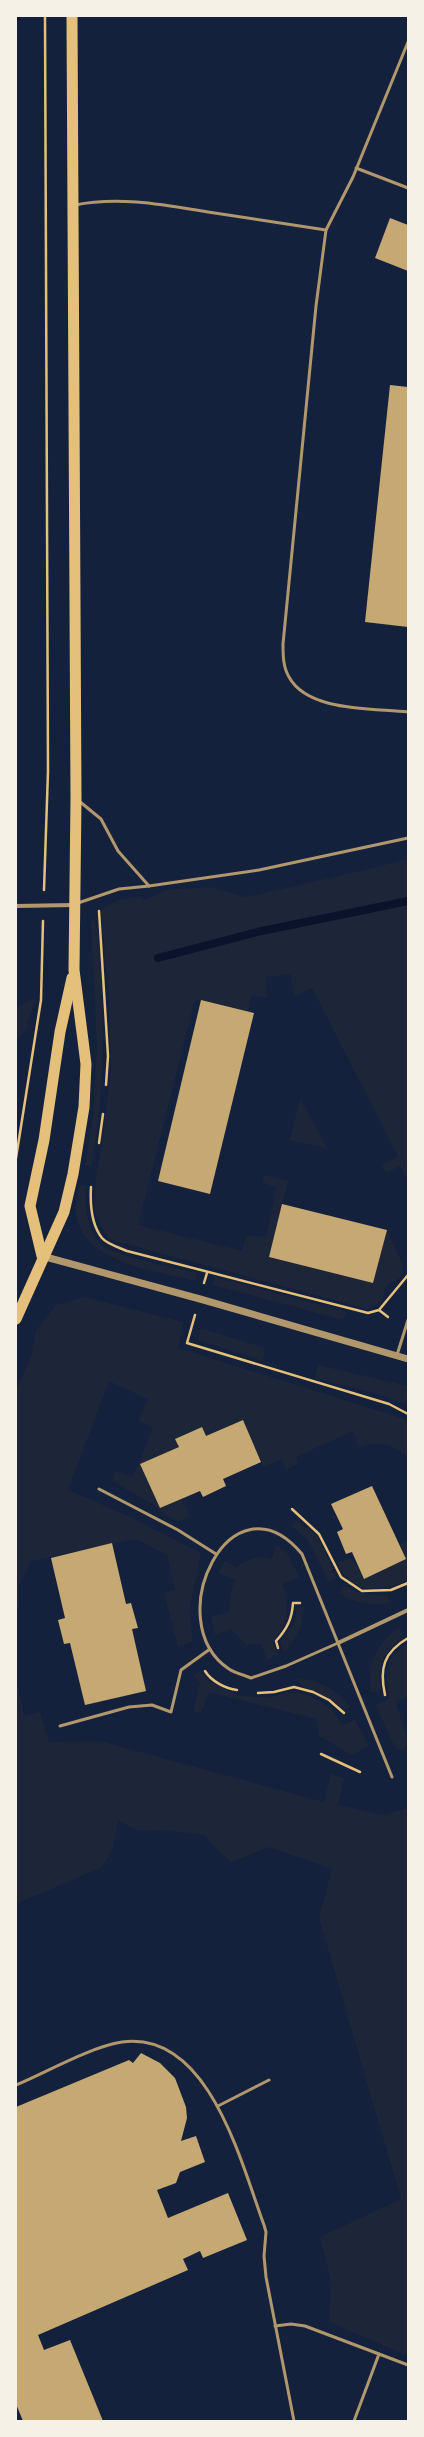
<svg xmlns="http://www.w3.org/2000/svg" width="424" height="2437" font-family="'Fira Sans Condensed',sans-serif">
  <rect width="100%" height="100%" fill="#14213d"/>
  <!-- green -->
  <g fill="#1d2539">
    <path d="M408,858V1181L400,1166L386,1173L382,1165L398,1156L312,988L295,996L290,974L266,977L267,998L251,995L248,1011L195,999L138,1225L242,1251L247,1235L266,1237L277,1187L262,1183L264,1175L288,1181L269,1257L373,1283L387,1230L402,1263V1277L386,1286L382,1302L367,1309L108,1239L97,1218L94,1208L95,1185L103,1136L111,1070L109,1001L101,910L117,900L140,897L144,900L166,890L209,887L246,897L378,867Z"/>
    <path d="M93,919C100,932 99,953 100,967C105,1035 104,1100 91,1167L85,1165L93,1117L97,1047L91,923Z"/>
    <path d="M36,997L25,1031L16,1039V1008Z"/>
    <path d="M300,1098L327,1148L290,1140Z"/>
    <path d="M80,1185L86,1186C85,1206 86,1231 103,1246C112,1255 180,1269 197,1273L195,1281C156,1270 81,1264 76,1212C75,1203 78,1193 80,1185Z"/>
    <path d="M215,1277L346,1312L343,1320L213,1285Z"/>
    <path d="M84,1297L183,1322L178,1348L408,1420V1458C393,1443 379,1440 359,1447L353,1431L296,1457L298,1464L286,1470L282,1459L264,1467L243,1420L206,1436L201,1427L175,1439L179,1447L140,1464L160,1508L182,1499L190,1517L178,1521L162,1513L154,1505L112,1481L115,1471L133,1477L153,1428L139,1421L147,1399L109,1381L68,1490L126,1515L201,1553L189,1610L193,1641L178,1647L164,1593L175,1590L167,1555L136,1539L31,1561L18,1587L19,1609H16V1391L32,1353L36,1330L56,1305Z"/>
    <path d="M201,1328L265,1348L263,1361L198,1340Z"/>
    <path d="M318,1365L408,1386V1405L375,1393L315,1378Z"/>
    <path d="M296,1521L317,1535L336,1577L329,1582L308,1540L292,1526Z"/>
    <path d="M408,1541V1580C379,1593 352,1595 337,1563L349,1558L357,1565L364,1578L406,1559L400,1545Z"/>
    <path d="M276,1544L287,1553L299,1577L282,1584C291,1608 288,1621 273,1642L278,1655L267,1660L261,1644L246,1645L231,1629L215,1635L211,1616L229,1612L230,1595L235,1579L218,1573L225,1561L236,1567C250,1559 257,1554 272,1559Z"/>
    <path d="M344,1586C359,1594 371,1596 388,1595L389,1603C370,1606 356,1604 339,1593Z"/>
    <path d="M304,1606C303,1626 297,1638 284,1653L280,1641L294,1623L297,1607Z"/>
    <path d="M399,1628L404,1636C383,1651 377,1665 381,1690L371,1693C367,1665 376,1643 399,1628Z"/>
    <path d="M408,1643V1697L396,1701L408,1742L405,1749H397L390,1738L376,1705L389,1699C386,1672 382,1661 408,1643Z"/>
    <path d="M200,1670L209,1681L238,1695L269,1698L293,1691L310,1696L331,1708L342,1725L355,1720L369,1746L351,1755L319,1736L316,1719L209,1692L201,1713L193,1711L200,1683L194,1676Z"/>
    <path d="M298,1678C324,1682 333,1688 350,1707L343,1711L330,1699L302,1686Z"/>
    <path d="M16,1679L24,1716L40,1712L49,1742L100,1741L324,1802L331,1774L344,1778L338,1805L382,1815L408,1808V2356L329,2322L331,2281L320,2237L401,2199L319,1918L332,1869L269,1847L232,1862L218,1851L205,1835L161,1830L140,1831L118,1821L113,1849L102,1867L16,1904Z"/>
  </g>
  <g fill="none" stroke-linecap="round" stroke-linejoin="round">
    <!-- stream -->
    <g stroke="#0b132b" stroke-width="8">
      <path d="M16,17V16"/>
      <path d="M158,958L257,932L408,901"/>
    </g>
  </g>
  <!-- building -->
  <g fill="#c6a872">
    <path d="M390,218L408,225V271L375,258Z"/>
    <path d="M390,385L408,387V627L365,622Z"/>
    <path d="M201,1000L254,1013L210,1194L158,1181Z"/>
    <path d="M282,1204L387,1230L373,1283L269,1257Z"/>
    <path d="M243,1420L261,1462L223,1479L226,1486L203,1497L200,1491L160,1508L140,1464L179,1447L175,1439L202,1427L206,1436Z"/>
    <path d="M372,1486L406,1559L364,1579L352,1552L346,1554L337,1532L343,1529L331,1504Z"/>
    <path d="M112,1543L126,1604L131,1603L138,1628L132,1629L146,1691L85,1705L70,1643L64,1644L58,1620L65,1618L51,1558Z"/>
    <path d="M141,2053L160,2063L175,2078L186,2107L187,2118L181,2141L196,2136L205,2162L180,2172L176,2183L157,2190L168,2218L228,2193L247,2240L203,2258L200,2251L183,2259L188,2270L38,2335L44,2350L70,2340L103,2421H23L16,2404V2107L129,2060L133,2063Z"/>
  </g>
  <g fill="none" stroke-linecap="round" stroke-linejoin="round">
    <!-- path -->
    <g stroke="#e5c07b" stroke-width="2.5">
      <path d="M44,890L48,771L45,16"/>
      <path d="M99,911L108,1056L106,1085"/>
      <path d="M99,1143L103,1114"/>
      <path d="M16,1158L41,1000L43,921"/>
      <path d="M91,1187C90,1204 91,1224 102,1238C107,1244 120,1248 127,1251L368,1313L379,1310L408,1275"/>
      <path d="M204,1283L207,1273"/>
      <path d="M379,1310L388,1317"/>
      <path d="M195,1315L187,1343L389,1404L408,1414"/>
      <path d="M292,1509L319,1534L341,1577L362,1591L391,1590L408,1583"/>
      <path d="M278,1648L276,1641C287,1629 292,1619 293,1603H300"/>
      <path d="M205,1671C211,1681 226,1689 237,1690"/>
      <path d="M258,1693L274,1692L294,1687L313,1692L329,1700L344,1713"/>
      <path d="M385,1695C379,1668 384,1652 408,1638"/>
      <path d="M321,1754L360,1772"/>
    </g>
    <!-- service -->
    <g stroke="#b1986c" stroke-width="3">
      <path d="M408,42L353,177L326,230L316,306L283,644C283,655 283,667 289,677C308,712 373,708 408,712"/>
      <path d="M356,168L408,188"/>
      <path d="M75,205C119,196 165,205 208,212C248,218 287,224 326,230"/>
      <path d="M79,801L101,819L118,851L149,886L259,870L408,838"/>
      <path d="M78,903L119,889L149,886"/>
      <path d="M397,1355L408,1320"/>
      <path d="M99,1489L178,1530L216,1554"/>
      <path d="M338,1643L286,1666L251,1678C244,1675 235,1673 229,1669C158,1622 231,1469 302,1554L392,1777"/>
      <path d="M60,1726L129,1707L152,1705L171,1712L181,1670L210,1649"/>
      <path d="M16,2085C47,2072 90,2047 122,2042C209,2030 241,2163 264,2225L266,2232L264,2256L266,2277L294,2421"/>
      <path d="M218,2106L269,2080"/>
      <path d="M275,2326L291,2324L305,2326L408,2365"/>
      <path d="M354,2421L379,2354"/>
    </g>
    <!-- minor -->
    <g stroke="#b1986c" stroke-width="4">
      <path d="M16,906L73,905"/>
      <path d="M338,1643L408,1610"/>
    </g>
    <!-- tertiary -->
    <path stroke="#b1986c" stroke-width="7" d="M42,1256L200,1299L408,1359"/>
    <!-- trunk -->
    <g stroke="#e5c07b" stroke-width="11">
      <path d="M42,1256L30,1206L44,1140L60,1032L72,978"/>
      <path d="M16,1319L64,1212L73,1174L84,1107L86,1064L74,970L76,799L72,16"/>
    </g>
  </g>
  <!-- border -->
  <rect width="424" height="2437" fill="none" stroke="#f6f1e7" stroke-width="34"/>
</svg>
